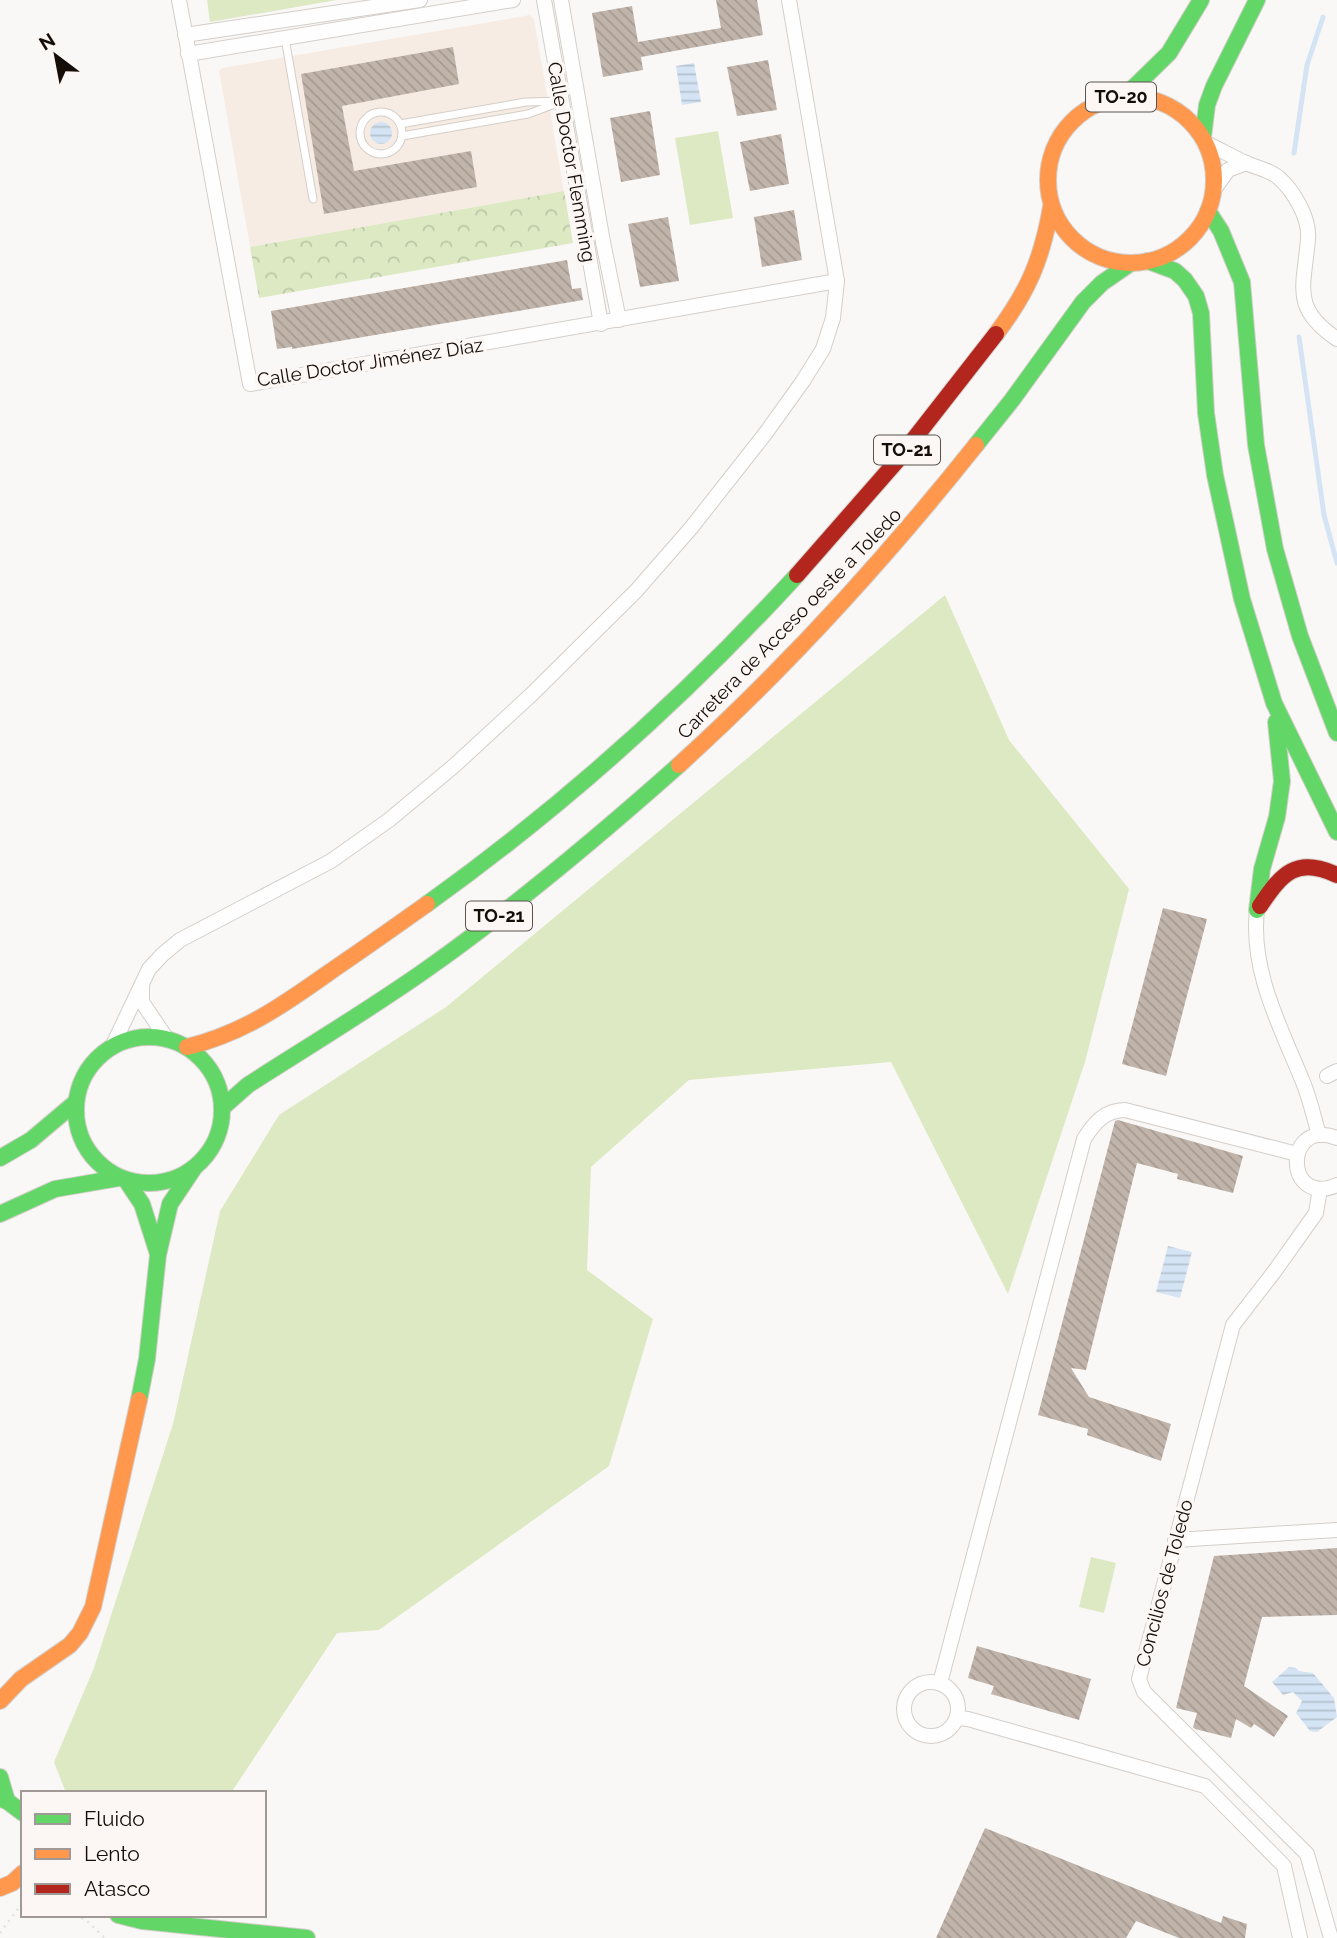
<svg xmlns="http://www.w3.org/2000/svg" width="1337" height="1938" font-family="Raleway,sans-serif">
  <defs>
    <pattern id="park-crowns" width="20" height="18" patternUnits="userSpaceOnUse" patternTransform="scale(1.75)"><rect width="20" height="18" fill="#dce9c3"/><path d="M2 6a3 3 0 1 1 6 0M12 15a3 3 0 1 1 6 0" fill="none" stroke="#bcc7a6"/></pattern>
    <pattern id="water-rules" width="6" height="5" patternUnits="userSpaceOnUse" patternTransform="scale(1.75)"><rect width="6" height="5" fill="#d4e4f4"/><path d="M0 2.5h6" fill="none" stroke="#b5c2d0"/></pattern>
    <pattern id="building-back-hatch" width="6" height="6" patternUnits="userSpaceOnUse" patternTransform="scale(1.75)"><rect width="6" height="6" fill="#c1b4aa"/><path d="M-1 5l2 2M0 0l6 6M5-1l2 2" fill="none" stroke="#a59a91"/></pattern>
  </defs>
  <rect width="100%" height="100%" fill="#faf8f6"/>
  <!-- built -->
  <path fill="#f7ece4" d="M530,15L534,19L564,191L250,247L219,71L222,68Z"/>
  <!-- green -->
  <g fill="#dce9c3">
    <path d="M207,0H337L210,22Z"/>
    <path d="M718,131L733,218L690,225L675,138Z"/>
    <path d="M945,595L1009,740L1129,889L1085,1062L1008,1294L891,1062L689,1080L591,1167L587,1270L653,1319L609,1466L379,1630L337,1633L231,1793H66L54,1762L94,1668L173,1424L220,1211L279,1115L446,1007Z"/>
    <path d="M1091,1557L1116,1563L1104,1613L1079,1607Z"/>
  </g>
  <!-- park -->
  <path fill="url(#park-crowns)" d="M564,191L573,243L259,298L250,247Z"/>
  <!-- water -->
  <g fill="url(#water-rules)">
    <path d="M694,63L701,102L682,105L676,66Z"/>
    <circle cx="381" cy="133" r="11"/>
    <path d="M1168,1246L1192,1252L1180,1298L1156,1292Z"/>
    <path d="M1289,1667L1296,1668L1299,1671L1313,1673L1334,1698L1337,1717L1317,1732L1310,1731L1296,1713L1302,1701L1293,1692L1283,1695L1272,1682Z"/>
  </g>
  <g fill="none" stroke-linecap="round" stroke-linejoin="round">
    <!-- stream -->
    <g stroke="#d4e4f4" stroke-width="5">
      <path d="M1294,153L1307,65L1323,17"/>
      <path d="M1299,337L1324,515L1337,563"/>
    </g>
  </g>
  <!-- building -->
  <g fill="url(#building-back-hatch)">
    <path d="M716,0H757L763,35L641,57L643,70L603,77L592,13L632,6L638,42L721,28Z"/>
    <path d="M453,47L459,84L342,106L354,171L471,151L477,187L324,214L301,74Z"/>
    <path d="M768,60L777,110L737,116L727,67Z"/>
    <path d="M650,111L660,175L621,182L610,118Z"/>
    <path d="M781,134L789,184L750,191L740,142Z"/>
    <path d="M794,210L802,260L762,267L754,217Z"/>
    <path d="M668,217L679,281L640,287L628,224Z"/>
    <path d="M567,260L572,289L581,288L583,300L292,349V347L277,349L271,311Z"/>
    <path d="M1163,908L1207,919L1166,1076L1122,1064Z"/>
    <path d="M1118,1120L1243,1156L1233,1193L1177,1179L1178,1174L1137,1163L1086,1370L1071,1368L1089,1397L1171,1424L1161,1461L1087,1435L1088,1429L1038,1415L1115,1121Z"/>
    <path d="M1337,1548V1615L1262,1617L1244,1686L1288,1716L1274,1737L1254,1724L1251,1728L1236,1719L1231,1738L1195,1729L1193,1727L1197,1713L1176,1708L1214,1556Z"/>
    <path d="M977,1646L1091,1679L1079,1720L991,1694L994,1686L968,1678Z"/>
    <path d="M985,1828L1221,1923L1223,1916L1247,1924L1245,1938H1179L1136,1921L1126,1938H936Z"/>
  </g>
  <g fill="none" stroke-linecap="round" stroke-linejoin="round">
    <defs>
      <g id="lane">
        <path d="M285,38L313,199"/>
        <circle cx="381" cy="133" r="21"/>
        <path d="M400,124L526,102L564,101"/>
        <path d="M402,136L528,114L555,104"/>
      </g>
      <g id="street">
        <path d="M179,0L250,384L837,281"/>
        <path d="M544,0L601,324"/>
        <path d="M561,0L603,242L619,320"/>
        <path d="M185,35L420,0"/>
        <path d="M188,54L513,0"/>
        <path d="M1206,143C1219,149 1231,156 1244,162C1256,168 1269,169 1279,178C1294,191 1310,219 1308,239C1304,287 1291,308 1337,339"/>
        <path d="M1213,191L1228,170L1246,163"/>
        <path d="M1257,910C1250,971 1281,1028 1303,1082C1310,1099 1314,1118 1319,1135"/>
        <path d="M142,985V1002L167,1039"/>
        <path d="M112,1047L149,969L162,955L180,940L331,861L389,820L455,765L532,694L636,591L691,528L765,434L803,381L823,349L833,318L837,281L789,0"/>
        <path d="M1327,1076L1337,1071"/>
        <path d="M1337,1138C1283,1117 1284,1208 1337,1185"/>
        <path d="M1320,1189L1316,1213L1274,1272L1233,1325L1139,1679L1144,1692L1307,1854L1331,1938"/>
        <path d="M1175,1540L1337,1530"/>
        <circle cx="931" cy="1709" r="27"/>
        <path d="M940,1683L1084,1139C1094,1123 1105,1110 1125,1110L1297,1154"/>
        <path d="M957,1718L968,1719L1205,1786L1284,1866L1300,1938"/>
      </g>
      <g id="fast">
        <path d="M1125,96L1169,53L1201,0"/>
        <path d="M1203,137L1207,105L1214,86L1257,0"/>
        <path d="M1208,211L1221,231L1242,282L1256,445L1275,549L1300,636L1337,733"/>
        <path d="M1148,261L1175,271L1185,280L1196,296L1201,313L1206,413L1215,475L1242,599L1274,703L1337,832"/>
        <path d="M976,445L1012,400L1083,302L1102,283L1131,263"/>
        <path d="M427,904C561,808 686,696 797,575"/>
        <path d="M1257,910L1262,869L1277,817L1282,781L1276,722"/>
        <circle cx="149" cy="1110" r="73"/>
        <path d="M222,1108L248,1085C307,1047 369,1010 427,969C515,907 598,837 679,765"/>
        <path d="M0,1158L31,1140L76,1102"/>
        <path d="M126,1180L142,1204L158,1254"/>
        <path d="M0,1214L55,1189L119,1178"/>
        <path d="M139,1400L147,1359L158,1255L170,1204L194,1168"/>
        <path d="M0,1777L7,1801"/>
        <path d="M0,1799L7,1801L23,1813"/>
        <path d="M118,1915L142,1921L307,1938"/>
      </g>
      <g id="slow">
        <circle cx="1131" cy="180" r="83"/>
        <path d="M996,334C1028,292 1042,259 1051,207"/>
        <path d="M679,765C787,667 886,558 976,445"/>
        <path d="M187,1047C245,1033 286,1003 334,969C365,948 396,926 427,904"/>
        <path d="M0,1701L21,1679L70,1645L80,1633L93,1607L139,1400"/>
        <path d="M0,1888L12,1883L23,1873"/>
      </g>
      <g id="jam">
        <path d="M797,575L896,462L996,334"/>
        <path d="M1260,906C1282,873 1297,856 1337,875"/>
      </g>
    </defs>
    <!-- lane casing -->
    <use href="#lane" stroke="#d3cec9" stroke-width="9"/>
    <!-- street casing -->
    <use href="#street" stroke="#d3cec9" stroke-width="16"/>
    <!-- fast casing -->
    <use href="#fast" stroke="#d3cec9" stroke-width="18"/>
    <!-- slow casing -->
    <use href="#slow" stroke="#d3cec9" stroke-width="18"/>
    <!-- jam casing -->
    <use href="#jam" stroke="#d3cec9" stroke-width="18"/>
    <!-- path -->
    <g stroke="#e2e1e0" stroke-width="2.5" stroke-dasharray="2 5" stroke-linecap="butt">
      <path d="M75,1915L86,1920L105,1938"/>
      <path d="M0,1933L17,1910L23,1906"/>
    </g>
    <!-- lane -->
    <use href="#lane" stroke="#fefefe" stroke-width="7"/>
    <!-- street -->
    <use href="#street" stroke="#fefefe" stroke-width="14"/>
    <!-- fast -->
    <use href="#fast" stroke="#63d668" stroke-width="16"/>
    <!-- slow -->
    <use href="#slow" stroke="#ff974d" stroke-width="16"/>
    <!-- jam -->
    <use href="#jam" stroke="#b3261e" stroke-width="16"/>
  </g>
  <g text-anchor="middle" stroke-width="7" stroke-linejoin="round" paint-order="stroke">
    <!-- shield labels -->
    <g fill="#fcf7f4" stroke="#5a534e" stroke-width="2">
      <rect x="1086" y="82.5" width="70" height="29" rx="5"/>
      <rect x="874" y="435.5" width="66" height="29" rx="5"/>
      <rect x="466" y="901.5" width="66" height="29" rx="5"/>
    </g>
    <g font-size="18" font-weight="bold" fill="#150d07">
      <text x="1121" y="103">TO-20</text>
      <text x="907" y="456">TO-21</text>
      <text x="499" y="922">TO-21</text>
    </g>
    <!-- street labels -->
    <g font-size="19" fill="#150d07" stroke="#fcf7f4">
      <text transform="translate(572 162) rotate(80)" y="7">Calle Doctor Flemming</text>
      <text transform="translate(370 362) rotate(-9)" y="7">Calle Doctor Jiménez Díaz</text>
      <text transform="translate(789 623) rotate(-46)" y="7">Carretera de Acceso oeste a Toledo</text>
      <text transform="translate(1164 1583) rotate(-75)" y="7">Concilios de Toledo</text>
    </g>
  </g>
  <!-- legend -->
  <rect x="21" y="1791" width="245" height="126" fill="#fcf7f4" stroke="#a09995" stroke-width="2"/>
  <rect x="35" y="1814" width="35" height="10" fill="#63d668" stroke="#a09995" stroke-width="2"/>
  <text x="84" y="1826" font-size="21" fill="#150d07">Fluido</text>
  <rect x="35" y="1849" width="35" height="10" fill="#ff974d" stroke="#a09995" stroke-width="2"/>
  <text x="84" y="1861" font-size="21" fill="#150d07">Lento</text>
  <rect x="35" y="1884" width="35" height="10" fill="#b3261e" stroke="#a09995" stroke-width="2"/>
  <text x="84" y="1896" font-size="21" fill="#150d07">Atasco</text>
  <!-- north arrow -->
  <g transform="translate(56 56) rotate(328)" stroke="#fcf7f4" stroke-width="5" paint-order="stroke">
  <path d="M0-5L12 26L0 18L-12 26Z" fill="#150d07"/>
  <text y="-10" font-size="19" font-weight="bold" text-anchor="middle" fill="#150d07">N</text>
  </g>
</svg>
